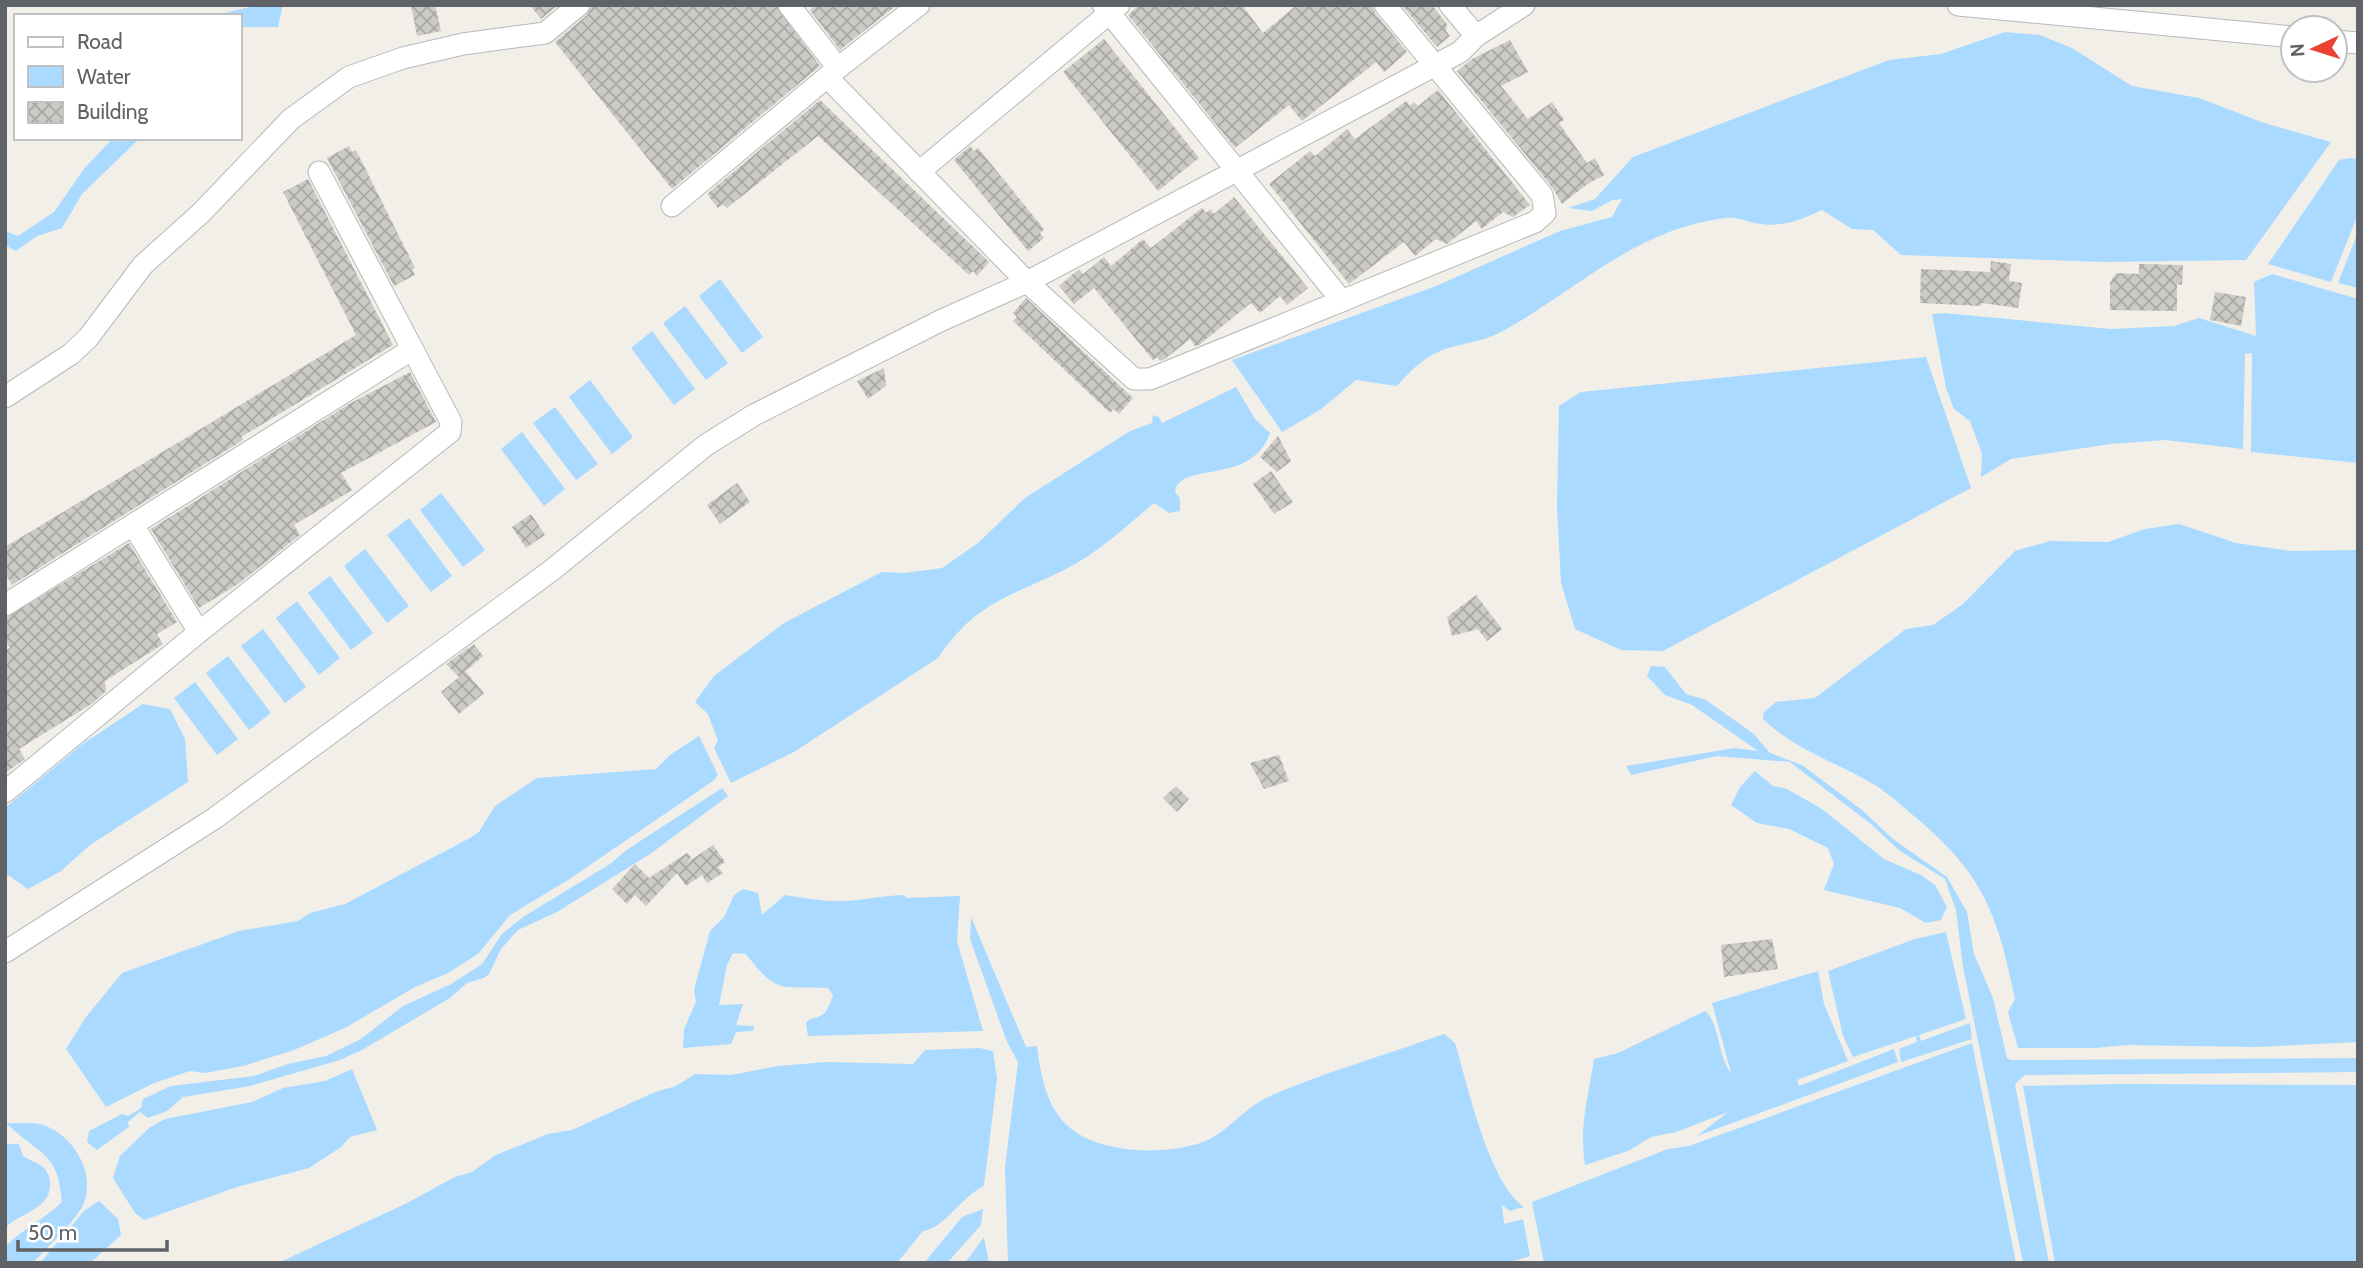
<svg xmlns="http://www.w3.org/2000/svg" width="2363" height="1268" font-family="Cabin,sans-serif">
  <defs>
    <pattern id="building-cross-hatch" width="8" height="8" patternUnits="userSpaceOnUse" patternTransform="scale(1.75)"><rect width="8" height="8" fill="#cccac5"/><path d="M0 0l8 8M0 8l8-8" fill="none" stroke="#a9a8a4"/></pattern>
  </defs>
  <rect width="100%" height="100%" fill="#f1efe8"/>
  <!-- water -->
  <g fill="#aadaff">
    <path d="M258,5H283L278,27H240V16H212Z"/>
    <path d="M2005,32L2040,35L2072,48L2132,86L2199,98L2264,123L2331,142L2246,260L2104,262L1901,255L1873,230L1852,229L1822,210C1803,219 1784,227 1761,224C1750,223 1736,216 1725,218C1632,230 1576,292 1499,333C1480,343 1457,343 1438,352C1422,359 1408,373 1397,386L1356,380L1320,410L1282,432L1232,360L1436,286L1560,231L1612,217L1622,199L1612,200L1592,211L1568,208L1595,199L1633,157L1889,60L1941,54Z"/>
    <path d="M113,138H140L82,194L62,228L37,236L16,251L5,245V231L18,236L54,212L84,169Z"/>
    <path d="M2351,158L2358,160V214L2331,282L2268,264L2339,160Z"/>
    <path d="M2358,232V288L2338,283Z"/>
    <path d="M2272,274L2358,299V463L2251,452L2252,353L2245,354L2243,449L2165,440L2111,444L2011,459L1981,477L1982,454L1970,421L1954,409L1946,388L1932,314L1944,313L2111,329L2174,326L2199,318L2256,336L2254,282Z"/>
    <path d="M720,279L763,337L742,353L699,296Z"/>
    <path d="M685,306L728,363L706,380L663,323Z"/>
    <path d="M652,331L695,389L674,405L631,348Z"/>
    <path d="M1926,357L1971,488L1663,651L1621,650L1575,629L1561,583L1557,506L1559,406L1581,392Z"/>
    <path d="M590,380L633,437L612,454L569,397Z"/>
    <path d="M1236,387L1255,419L1270,433C1251,487 1180,460 1175,492L1180,498V511L1169,513L1154,503C1127,526 1100,551 1068,568C1011,597 977,600 938,658L794,752L731,783L714,748L718,741L708,714L695,702L714,676L784,623L882,572L904,573L942,568L978,543L1025,498L1130,431L1152,423L1153,415L1159,417L1162,423Z"/>
    <path d="M555,407L598,464L576,480L533,423Z"/>
    <path d="M522,432L565,489L544,506L501,449Z"/>
    <path d="M441,493L485,550L463,567L420,510Z"/>
    <path d="M409,518L452,576L431,592L387,535Z"/>
    <path d="M2179,524L2236,543L2292,551L2358,550V1042L2257,1047L2127,1045L2095,1048H2018L2008,1012L2015,999C1998,915 1983,873 1915,817C1902,806 1888,793 1873,784C1836,762 1794,749 1763,719L1764,712L1776,702L1815,698L1906,629L1933,625L1963,604L2015,551L2050,541L2108,542L2145,529Z"/>
    <path d="M365,549L409,606L387,623L344,566Z"/>
    <path d="M330,576L373,633L351,650L308,593Z"/>
    <path d="M297,601L340,658L319,675L276,618Z"/>
    <path d="M263,629L306,687L285,703L241,646Z"/>
    <path d="M228,656L271,713L249,730L206,673Z"/>
    <path d="M1651,666L1665,667L1686,694L1706,700L1754,734L1770,753L1802,765L1862,810L1893,839L1947,877L1967,912L1974,954L1993,998L2007,1058L2011,1060L2358,1058V1072L2025,1075L2015,1084L2049,1263H2023L1963,967L1956,910L1945,879L1900,851L1872,825L1790,762L1717,756L1631,775L1626,766L1735,748L1758,751L1692,705L1665,695L1647,676Z"/>
    <path d="M195,682L238,739L217,755L174,698Z"/>
    <path d="M143,704L170,709L185,739L188,782L90,845L61,871L28,889L5,873V808L84,743Z"/>
    <path d="M699,736L718,775L713,781L568,880L510,915L478,954L448,973L415,987L345,1028L294,1050L243,1066L205,1073L190,1071L154,1083L106,1107L66,1049L86,1017L122,973L239,931L298,921L310,913L345,904L470,838L479,832L495,806L537,778L656,769L670,755Z"/>
    <path d="M1755,771L1773,786L1787,789L1822,809L1884,859L1921,875L1935,885L1947,907L1941,920L1926,923L1900,908L1824,890L1834,864L1828,848L1789,829L1757,823L1731,805L1740,787Z"/>
    <path d="M722,788L728,796L650,854L557,912L518,930L501,949L489,974L484,978L467,983L450,998L362,1050L340,1060L250,1086L183,1097L167,1111L148,1118L140,1112L128,1122L129,1127L97,1150L87,1142L89,1131L122,1114L128,1116L141,1108L143,1099L171,1086L254,1076L288,1064L326,1056L361,1039L403,1006L451,984L482,964L502,934L523,917L610,864L625,851Z"/>
    <path d="M743,889L758,893L762,915L785,895C800,897 815,900 831,901C856,902 879,896 904,895L907,898L960,896L957,941L983,1031L808,1036L806,1023L810,1019C827,1017 828,1008 833,995L828,988C781,986 777,995 746,954L733,953L727,965L719,1005L743,1004L736,1025L754,1026L753,1031L736,1032L731,1044L683,1048L684,1029L696,1002L694,990L710,931L724,917L734,895Z"/>
    <path d="M971,917L1026,1047L1037,1046C1040,1071 1045,1100 1062,1120C1091,1155 1165,1156 1203,1142C1229,1132 1241,1110 1268,1097C1324,1072 1386,1055 1444,1034L1455,1043C1468,1086 1488,1181 1524,1207L1510,1211L1502,1205L1504,1224L1523,1219L1530,1256L1508,1263H1008L1005,1168L1018,1062L1007,1042L970,939Z"/>
    <path d="M1946,932L1966,1019L1919,1035L1921,1041L1970,1023L1972,1039L1901,1062L1899,1049L1917,1042L1916,1036L1853,1057L1843,1036L1828,971L1915,939Z"/>
    <path d="M1818,971L1824,1004L1848,1061L1797,1080L1799,1086L1894,1049L1898,1062L1697,1136L1728,1112L1676,1132L1651,1137L1628,1151L1585,1165C1579,1125 1588,1099 1594,1059L1618,1053L1705,1011C1720,1023 1717,1055 1731,1073L1712,1003Z"/>
    <path d="M1972,1043L2016,1263H1544L1532,1202L1668,1149L1689,1146Z"/>
    <path d="M980,1048L993,1051L997,1079L984,1186C962,1196 944,1229 923,1231L897,1263H278L405,1204L455,1177L472,1172L496,1155L548,1134L572,1130L655,1092L676,1086L695,1074L731,1075L778,1066L827,1062L913,1064L925,1050Z"/>
    <path d="M352,1069L377,1130L350,1137L341,1147L309,1168L237,1187L144,1220L135,1213L113,1178L120,1156L149,1128L165,1119L252,1102L283,1088L325,1081Z"/>
    <path d="M2120,1084L2358,1085V1263H2055L2023,1086Z"/>
    <path d="M6,1123C16,1124 28,1122 39,1124C71,1131 98,1173 83,1205C74,1223 47,1247 33,1263H5V1247C22,1229 44,1220 62,1202C58,1151 40,1156 6,1123Z"/>
    <path d="M5,1144H19L23,1156C29,1160 38,1163 43,1167C47,1170 50,1178 50,1182C52,1210 20,1212 5,1228Z"/>
    <path d="M99,1201L118,1219L121,1235L90,1263H40L84,1211Z"/>
    <path d="M983,1209L981,1225L947,1263H924L962,1217Z"/>
    <path d="M984,1237L989,1263H965Z"/>
  </g>
  <!-- building -->
  <g fill="url(#building-cross-hatch)">
    <path d="M411,5H435L441,31L417,36Z"/>
    <path d="M530,5H558L541,19Z"/>
    <path d="M592,5H776L820,66L672,189L555,42L587,15Z"/>
    <path d="M816,5H897L840,50L810,10Z"/>
    <path d="M1139,5H1242L1263,33L1297,5H1372L1375,13L1407,52L1384,72L1376,62L1302,121L1289,105L1235,148L1128,15Z"/>
    <path d="M1402,5H1432L1447,24L1446,31L1450,36L1437,47Z"/>
    <path d="M1104,39L1199,158L1158,191L1063,72Z"/>
    <path d="M1510,40L1528,72L1501,86L1528,119L1552,102L1564,120L1559,123L1587,163L1595,158L1604,175L1586,185L1562,204L1552,187L1457,71L1472,59Z"/>
    <path d="M1438,90L1530,205L1513,217L1503,212L1482,229L1476,221L1447,244L1436,239L1415,256L1404,242L1349,284L1269,184L1310,151L1315,156L1347,129L1355,139L1406,101L1410,106L1414,102L1418,106Z"/>
    <path d="M820,100L989,262L977,276L973,271L969,275L818,136L727,208L723,204L718,208L707,194Z"/>
    <path d="M349,146L352,152L356,150L415,268L412,270L415,275L394,286L327,158Z"/>
    <path d="M970,146L974,151L978,148L1044,229L1040,233L1044,238L1028,251L954,160Z"/>
    <path d="M308,179L393,345L241,437L243,440L12,585L5,573V547L356,335L283,192Z"/>
    <path d="M1234,197L1308,288L1287,305L1280,296L1260,313L1251,303L1199,345L1195,346L1190,339L1165,359L1160,361L1157,357L1153,360L1094,288L1074,304L1059,286L1079,269L1083,274L1104,257L1111,266L1143,239L1151,248L1202,208L1206,213L1210,209L1214,214Z"/>
    <path d="M1991,261L2011,264L2009,281L2022,283L2018,308L1982,303L1981,306L1920,303L1921,269L1990,272Z"/>
    <path d="M2139,264L2183,265L2182,285L2177,284V311L2110,310V283L2116,273L2139,274Z"/>
    <path d="M2215,292L2246,297L2241,326L2210,320Z"/>
    <path d="M1026,298L1133,398L1119,414L1114,409L1110,413L1013,321L1017,317L1013,313Z"/>
    <path d="M884,368L886,386L868,399L857,381Z"/>
    <path d="M410,372L436,422L341,473L352,490L294,525L300,535L238,584L199,608L151,529L349,404Z"/>
    <path d="M1278,436L1291,461L1277,472L1260,457Z"/>
    <path d="M1271,471L1293,502L1274,514L1253,484Z"/>
    <path d="M737,483L750,502L720,524L707,505Z"/>
    <path d="M531,514L545,535L526,548L512,527Z"/>
    <path d="M129,543L177,622L157,634L163,644L105,681L106,691L93,703L19,749L25,759L5,773V651L10,648L5,641V618Z"/>
    <path d="M1476,595L1502,629L1487,641L1478,629L1452,636L1447,617Z"/>
    <path d="M474,644L483,656L460,676L465,671L484,693L459,714L441,692L459,677L446,664Z"/>
    <path d="M1279,755L1289,781L1264,789L1250,763Z"/>
    <path d="M1176,786L1189,799L1177,812L1163,798Z"/>
    <path d="M713,845L725,862L718,867L723,873L707,883L702,875L686,886L677,873L646,906L635,895L627,904L612,889L635,864L649,878L687,853L691,857L688,862Z"/>
    <path d="M1772,939L1778,969L1724,977L1721,945Z"/>
  </g>
  <g fill="none" stroke-linecap="round" stroke-linejoin="round">
    <defs>
      <g id="street">
        <path d="M789,5L838,68"/>
        <path d="M1103,5L1342,301"/>
        <path d="M1450,5L1476,36"/>
        <path d="M1958,5L2293,37"/>
        <path d="M2335,41L2358,43"/>
        <path d="M827,77L1027,282L1134,379H1150L1535,222L1545,213L1542,195L1385,5"/>
        <path d="M919,172L1119,5"/>
        <path d="M672,206L838,68L919,5"/>
        <path d="M5,397L71,354L88,338L143,265L201,213L291,119L349,77L403,58L463,44L545,33L579,5"/>
        <path d="M133,525L199,632"/>
        <path d="M5,605L411,350"/>
        <path d="M5,792L199,632L450,432L451,422L319,172"/>
        <path d="M5,952L215,818L552,570L706,445L754,415L940,321L1027,282L1460,52L1476,36L1524,5"/>
      </g>
    </defs>
    <!-- street casing -->
    <use href="#street" stroke="#b5b8bc" stroke-width="23"/>
    <!-- street -->
    <use href="#street" stroke="#fff" stroke-width="21"/>
  </g>
  <!-- border -->
  <rect width="2363" height="1268" fill="none" stroke="#5f6368" stroke-width="14"/>
  <!-- legend -->
  <rect x="14" y="14" width="228" height="126" fill="#ffffff" stroke="#bfc1c3" stroke-width="2"/>
  <rect x="28" y="37" width="35" height="10" fill="#ffffff" stroke="#bfc1c3" stroke-width="2"/>
  <text x="77" y="49" font-size="21" fill="#5f6368">Road</text>
  <rect x="28" y="66" width="35" height="21" fill="#aadaff" stroke="#bfc1c3" stroke-width="2"/>
  <text x="77" y="84" font-size="21" fill="#5f6368">Water</text>
  <rect x="28" y="102" width="35" height="21" fill="url(#building-cross-hatch)" stroke="#bfc1c3" stroke-width="2"/>
  <text x="77" y="119" font-size="21" fill="#5f6368">Building</text>
  <!-- north arrow -->
  <g transform="translate(2314 49) rotate(266)"><circle r="33" fill="#ffffff" stroke="#bfc1c3" stroke-width="2"/>
  <path d="M0-5L12 26L0 18L-12 26Z" fill="#ea4335"/>
  <text y="-10" font-size="19" font-weight="bold" text-anchor="middle" fill="#5f6368">N</text>
  </g>
  <!-- scale -->
  <path d="M18 1240v10h149v-10" fill="none" stroke="#5f6368" stroke-width="3.5"/>
  <text x="28" y="1240" font-size="21" fill="#5f6368" stroke="#ffffff" stroke-width="5" paint-order="stroke">50 m</text>
</svg>
